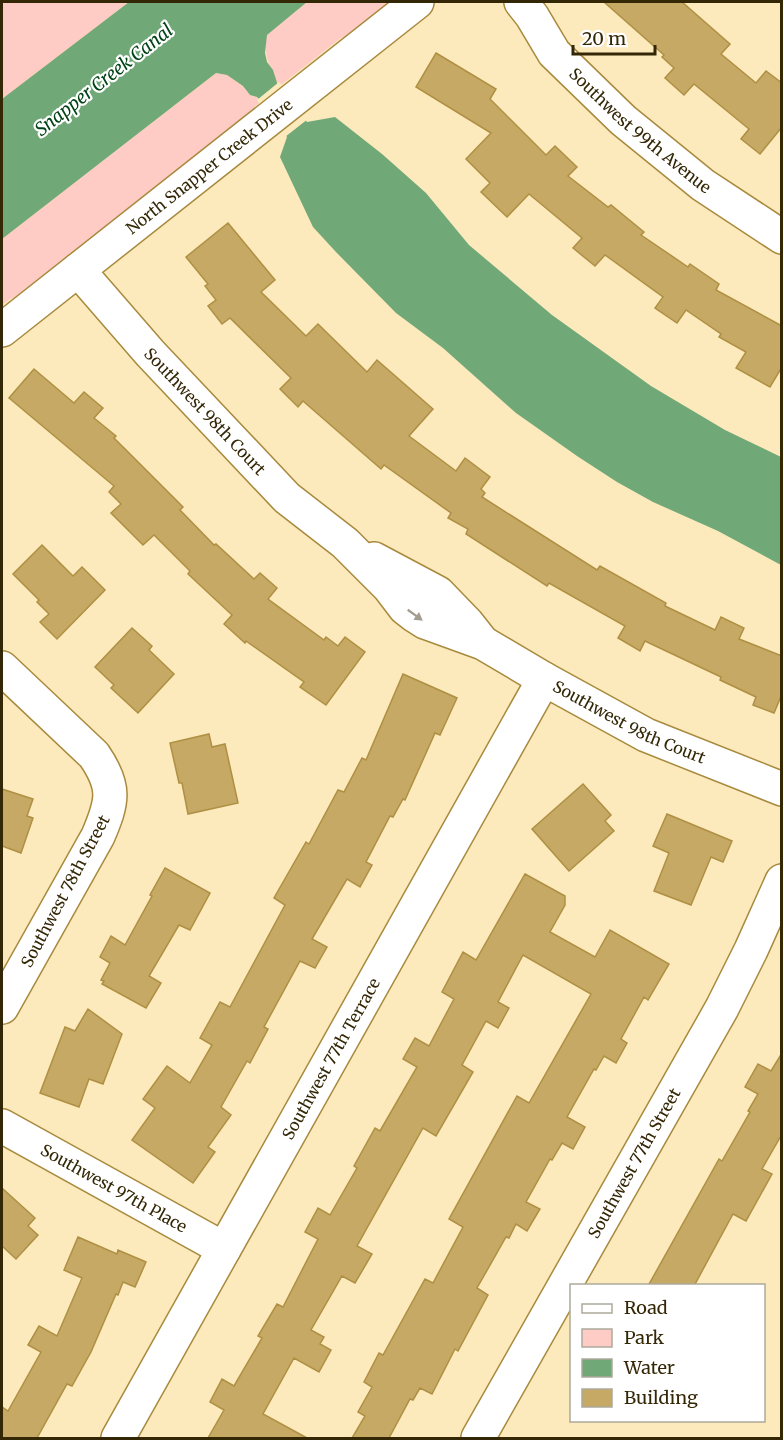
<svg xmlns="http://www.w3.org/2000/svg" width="783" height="1440" font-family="Merriweather,serif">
  <rect width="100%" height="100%" fill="#fce9bc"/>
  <!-- green -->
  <g fill="#feccc5">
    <path d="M2,2H129L2,99Z"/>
    <path d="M307,2H394L344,40L342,37L281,85L279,82L277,84C270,63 263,59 267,35Z"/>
    <path d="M216,73L227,75L243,86L250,95L258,98L257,100L259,103L219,140L66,260L20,296L10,299L2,305V239Z"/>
  </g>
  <!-- water -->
  <path fill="#70a877" d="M129,2H307L267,35L265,53L267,62L273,70L278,86L307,122L335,117L382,154L426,193L469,245L552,315L651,386L725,430L781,457V565L718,531L653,502L617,482L577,456L516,413L443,348L396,313L336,252L313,227L280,157L287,137L277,118L257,97L250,95L243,86L227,75L216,73L2,239V99Z"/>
  <!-- pier -->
  <path fill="#fce9bc" d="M279,82L308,119L285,137L257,100Z"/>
  <!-- building -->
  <g fill="#c5a964" stroke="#af9043" stroke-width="1.5">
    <path d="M604,2H682L730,44L721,54L756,83L766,71L782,83V127L760,154L741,139L749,129L694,84L684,95L665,78L674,68L662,57L664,55Z"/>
    <path d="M436,53L496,89L490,99L546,155L555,146L577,167L568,176L608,207L611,205L644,232L641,235L688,267L690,264L719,284L716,290L782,326V367L770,387L736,368L746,352L719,337L721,334L686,310L677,323L655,308L663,297L605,255L595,266L573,248L582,238L529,194L507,217L481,192L490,183L466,159L491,133L416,87Z"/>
    <path d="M228,223L275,280L261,292L306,336L318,324L367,372L377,360L433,409L409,436L456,471L465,458L490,477L481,489L485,493L482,497L597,570L600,566L666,603L665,606L715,630L721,617L744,628L739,639L782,656V694L774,713L753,705L756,697L720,680L721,677L645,641L640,651L618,638L625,626L549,583L547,586L466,534L468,529L448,518L451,513L384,465L381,469L303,401L298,407L280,389L291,378L230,318L222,324L208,306L216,300L205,286L208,284L186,257Z"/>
    <path d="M34,369L74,403L84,392L103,408L94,418L116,436L114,438L183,507L180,510L214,545L216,544L254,579L260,573L277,588L268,599L324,640L326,637L338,646L345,637L365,652L326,705L300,687L304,682L246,641L245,643L224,624L232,615L188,574L190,571L154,535L143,545L111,513L121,504L109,492L114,486L9,398Z"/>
    <path d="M42,545L73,576L82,567L105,590L57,639L40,622L49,614L37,602L39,600L13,574Z"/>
    <path d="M132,628L152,646L149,650L174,674L138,713L111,688L114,685L95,667Z"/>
    <path d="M403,674L457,698L440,735L435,733L405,800L403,799L393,817L390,816L366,862L372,865L360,887L347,879L312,939L327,947L315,968L300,961L264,1027L268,1029L250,1063L247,1061L221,1107L231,1115L208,1147L215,1152L193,1183L132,1140L155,1108L143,1099L167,1066L190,1083L212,1045L200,1038L220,1002L230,1007L285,905L274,898L306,842L309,844L338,790L344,792L362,758L366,760Z"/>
    <path d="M209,734L212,747L225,744L238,803L188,814L182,783H179L170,743Z"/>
    <path d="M583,784L611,815L605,821L614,831L569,871L532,829Z"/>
    <path d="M2,789L33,799L27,816L33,818L21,853L2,846Z"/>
    <path d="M667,814L732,841L723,862L711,857L691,905L654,891L669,853L653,846Z"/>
    <path d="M165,868L210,893L190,930L179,925L149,976L161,983L146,1008L102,984L104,981L101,980L110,963L100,957L111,936L125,945L152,896L150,895Z"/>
    <path d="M525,874L565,896V905L550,932L595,957L610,930L669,964L648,1000L644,997L621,1039L627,1043L616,1063L604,1056L596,1070L594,1069L567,1117L585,1127L573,1149L562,1143L552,1160L550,1159L526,1202L540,1209L527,1231L516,1224L509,1238L506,1237L477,1288L488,1295L458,1351L455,1349L432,1394L420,1388L413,1400L410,1399L389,1438H352L365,1416L358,1412L372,1387L364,1382L379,1353L383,1355L425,1279L433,1283L463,1227L449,1219L517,1096L529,1103L591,994L523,955L498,1002L509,1008L498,1028L486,1021L462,1065L473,1072L436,1136L423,1128L357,1246L372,1254L355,1283L342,1276L311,1330L324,1337L320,1344L331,1350L319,1372L294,1358L263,1414L307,1438H208L224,1410L210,1402L222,1379L234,1386L262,1338L258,1336L277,1304L283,1307L318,1239L305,1232L318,1208L330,1215L357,1168L354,1166L375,1128L380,1131L417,1067L403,1059L415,1038L429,1046L454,999L442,992L463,952L476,960Z"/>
    <path d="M88,1009L122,1034L103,1084L89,1079L79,1107L40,1093L65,1027L75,1031Z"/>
    <path d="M782,1053V1134L762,1169L772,1174L746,1221L733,1214L694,1286H648L719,1159L722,1161L750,1112L748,1111L758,1094L745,1087L758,1064L771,1071Z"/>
    <path d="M2,1188L35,1218L28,1226L38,1235L16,1259L2,1246Z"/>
    <path d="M78,1237L117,1254L118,1250L146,1262L135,1287L123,1282L118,1295L116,1294L91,1352L72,1386L67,1384L37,1438H2V1407L8,1411L41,1352L28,1345L39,1326L57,1336L82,1278L64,1270Z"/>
  </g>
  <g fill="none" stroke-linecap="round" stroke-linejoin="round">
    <defs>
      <g id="minor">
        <path id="s1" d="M521,2L532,16L554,53L623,120L703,185L782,237"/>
        <path id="s2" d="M78,270L150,353L287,498L345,543L389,587L405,608L414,615L425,622L483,643L544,679L646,735L782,789"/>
        <path id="s3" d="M2,330L417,2"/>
        <path d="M374,559L438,593L467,623L482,642"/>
        <path d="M2,668L94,755C116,787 113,801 98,836L2,1007"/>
        <path id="s4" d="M2,1126L224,1249"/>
        <path id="s5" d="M118,1438L544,679"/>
        <path id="s6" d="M478,1438L722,1008L751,950L782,881"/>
      </g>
    </defs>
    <!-- minor casing -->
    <use href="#minor" stroke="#a88a3d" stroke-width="36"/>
    <!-- minor -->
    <use href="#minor" stroke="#fff" stroke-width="33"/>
  </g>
  <!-- one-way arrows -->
  <defs><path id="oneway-solid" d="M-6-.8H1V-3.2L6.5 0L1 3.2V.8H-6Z" transform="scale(1.5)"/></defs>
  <use fill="#a39e8f" href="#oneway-solid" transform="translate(415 615) rotate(36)"/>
  <g text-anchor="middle" stroke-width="4.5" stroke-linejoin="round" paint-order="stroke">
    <!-- street labels -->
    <g font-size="16" fill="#332706" stroke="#fff">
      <text dy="6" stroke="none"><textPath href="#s1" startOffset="177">Southwest 99th Avenue</textPath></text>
      <text dy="6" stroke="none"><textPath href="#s3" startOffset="264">North Snapper Creek Drive</textPath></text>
      <text dy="6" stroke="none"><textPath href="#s2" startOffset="190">Southwest 98th Court</textPath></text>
      <text dy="6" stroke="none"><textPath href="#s2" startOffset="724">Southwest 98th Court</textPath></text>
      <text transform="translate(65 891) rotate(-62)" y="6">Southwest 78th Street</text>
      <text dy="6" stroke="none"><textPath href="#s5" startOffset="435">Southwest 77th Terrace</textPath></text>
      <text dy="6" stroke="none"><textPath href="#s6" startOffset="316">Southwest 77th Street</textPath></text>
      <text dy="6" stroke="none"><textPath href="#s4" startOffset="128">Southwest 97th Place</textPath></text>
    </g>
    <!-- water labels -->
    <g font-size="18" font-style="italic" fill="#004315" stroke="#fff">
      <text transform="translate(104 80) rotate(-38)" y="6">Snapper Creek Canal</text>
    </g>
  </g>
  <!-- border -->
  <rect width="783" height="1440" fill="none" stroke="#332706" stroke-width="6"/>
  <!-- legend -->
  <rect x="570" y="1284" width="195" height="138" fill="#ffffff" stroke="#ada99b" stroke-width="1.5"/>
  <rect x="582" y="1304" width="30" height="9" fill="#ffffff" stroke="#ada99b" stroke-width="1.5"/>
  <text x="624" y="1314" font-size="18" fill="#332706">Road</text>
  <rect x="582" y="1329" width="30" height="18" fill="#feccc5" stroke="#ada99b" stroke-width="1.5"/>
  <text x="624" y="1344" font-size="18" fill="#332706">Park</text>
  <rect x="582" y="1359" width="30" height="18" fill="#70a877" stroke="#ada99b" stroke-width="1.5"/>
  <text x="624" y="1374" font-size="18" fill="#332706">Water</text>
  <rect x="582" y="1389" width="30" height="18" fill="#c5a964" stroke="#ada99b" stroke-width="1.5"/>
  <text x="624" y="1404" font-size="18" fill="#332706">Building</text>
  <!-- scale -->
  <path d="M573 45v9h82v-9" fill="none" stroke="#332706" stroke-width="3"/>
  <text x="582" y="45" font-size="18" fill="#332706" stroke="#ffffff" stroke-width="4.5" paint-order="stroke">20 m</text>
</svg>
